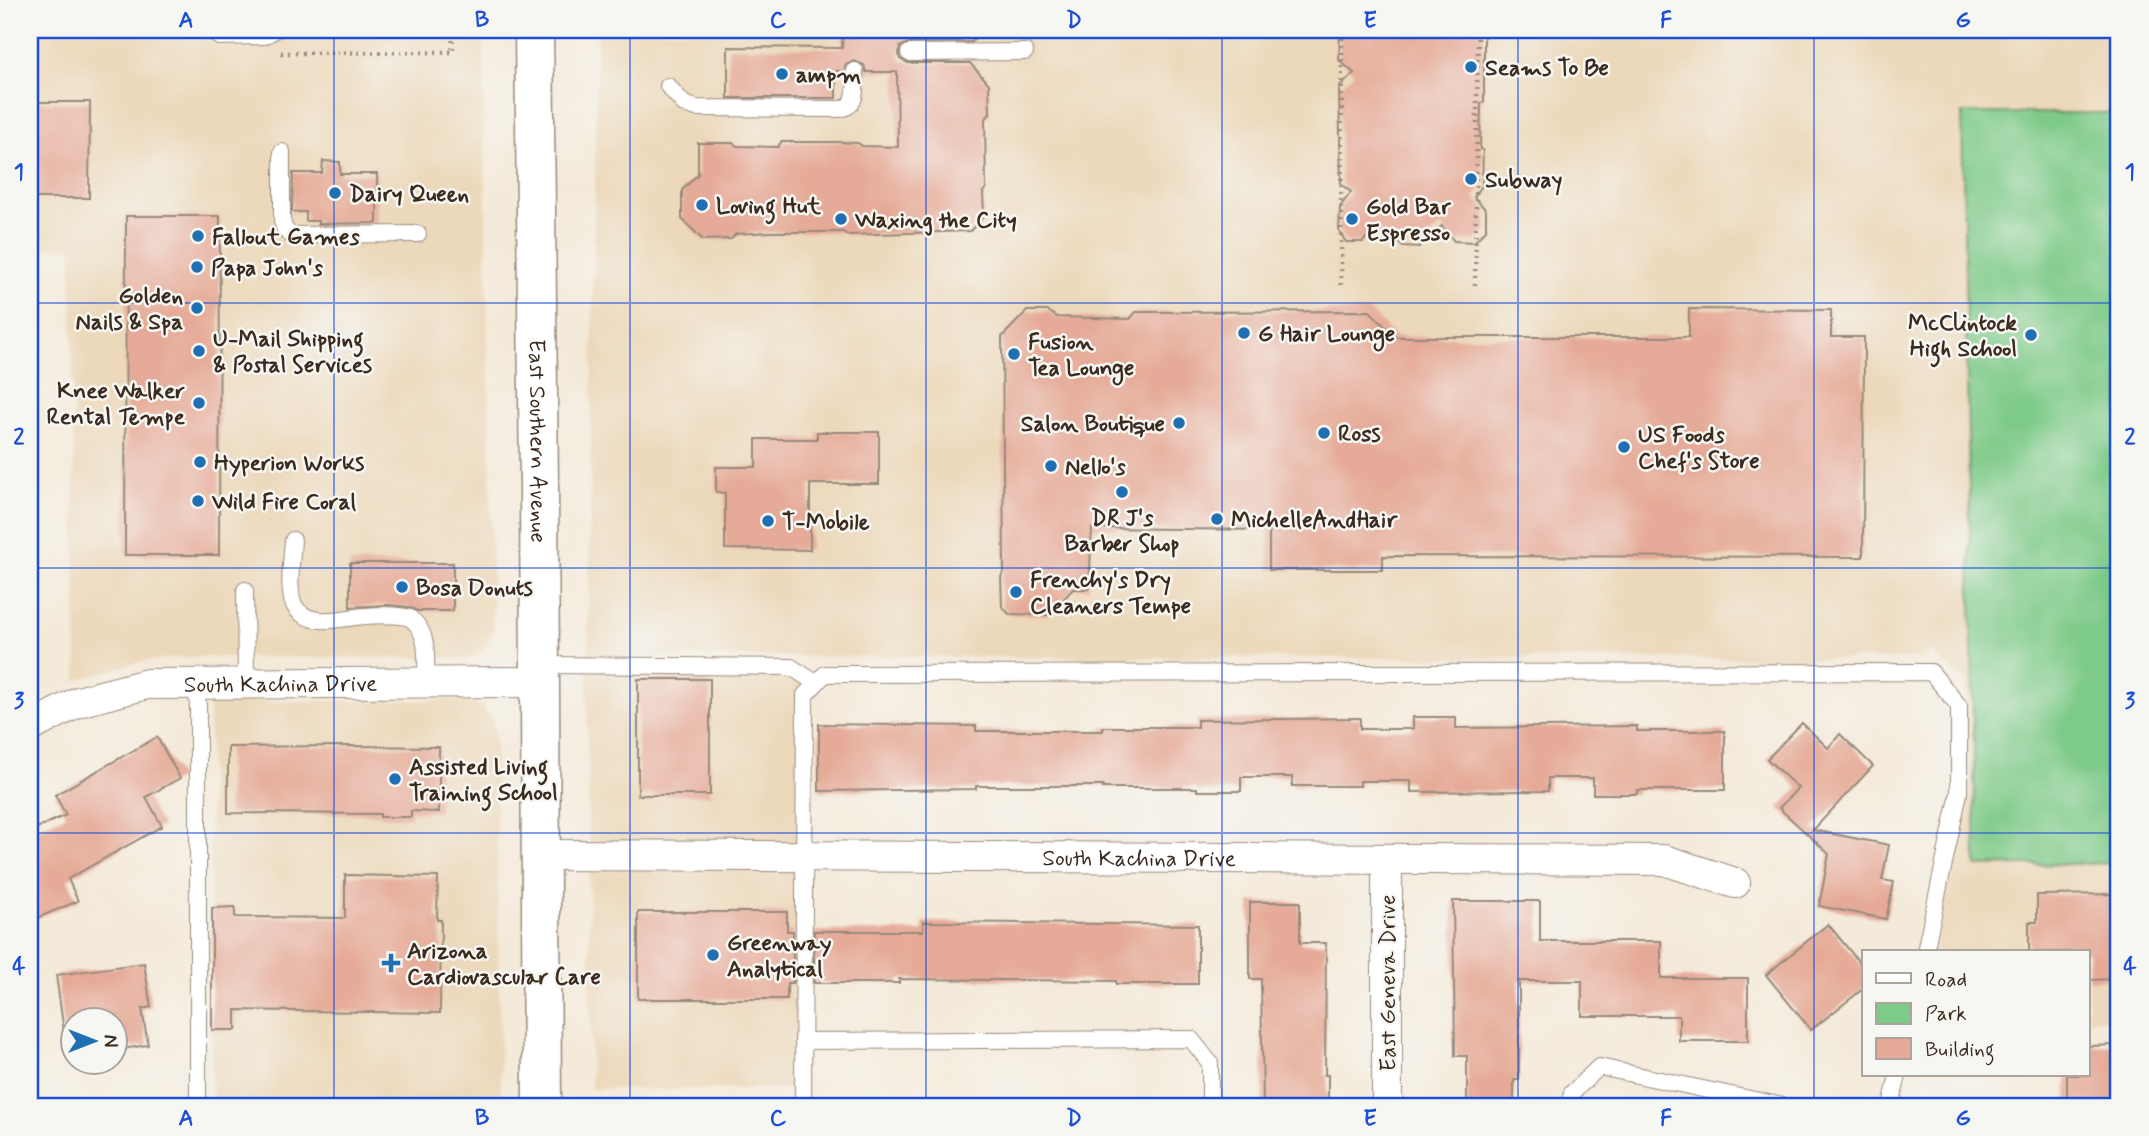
<svg xmlns="http://www.w3.org/2000/svg" width="2149" height="1136" font-family="Mynerve,sans-serif">
  <rect width="100%" height="100%" fill="#f6f6f2"/>
  <filter id="ink" filterUnits="userSpaceOnUse"><feTurbulence type="fractalNoise" baseFrequency=".0143" numOctaves="2"/><feDisplacementMap in="SourceGraphic" scale="14" xChannelSelector="R" yChannelSelector="G"/><feConvolveMatrix kernelMatrix="1 2 1 2 8 2 1 2 1" color-interpolation-filters="sRGB"/></filter>
  <filter id="wash" filterUnits="userSpaceOnUse"><feTurbulence type="fractalNoise" baseFrequency=".00686" numOctaves="4" result="noise"/><feDisplacementMap in="SourceGraphic" scale="28" xChannelSelector="R" yChannelSelector="G"/><feGaussianBlur stdDeviation="1.57" result="paint"/><feColorMatrix in="noise" values="0 0 0 0 0 0 0 0 0 0 0 0 0 0 0 0 0 1.4 0 .05"/><feComposite in="paint" operator="in"/></filter>
  <g filter="url(#wash)">
    <rect width="100%" height="100%" fill="#f4eada"/>
    <!-- built -->
    <g fill="#ecd8ba">
      <path d="M30,30H483L493,631L485,650L470,658L185,657L138,662L77,680L71,249L30,248Z"/>
      <path d="M597,30H2119V1020L2088,1019V952H1934L1968,795L1966,683L1931,652L1922,659L588,656Z"/>
      <path d="M587,665L791,667L816,683L805,695L803,1089H591Z"/>
      <path d="M469,700L483,706L493,720L495,744L501,1106H212L209,702Z"/>
    </g>
    <!-- green -->
    <path fill="#7eca88" stroke="#5c7a53" stroke-width="2" d="M1962,113H2119V863L1976,866Z"/>
    <g id="blocks">
      <!-- building -->
      <g fill="#e6ab98">
        <path d="M843,30H981L972,42L908,43L900,47L899,54L900,59L908,63H970L989,84L990,114L985,119L986,188L983,192L984,216L970,231L847,235L843,232H771L736,234L731,239L703,240L682,219V190L698,174V143H733L737,146L778,147L781,142H836L858,143L862,146L898,147L897,72H866L864,65L854,61L846,65L844,71H836V98H728V47L842,48Z"/>
        <path d="M1340,30H1484V102L1481,103L1480,149L1483,151L1482,186L1474,197L1486,210V230L1474,242L1454,241L1442,226L1424,240L1419,247L1402,246L1388,234H1369L1363,242H1346L1339,231L1340,207L1351,192L1341,184L1339,88L1354,73L1339,60Z"/>
        <path d="M30,102H90L89,198H30Z"/>
        <path d="M323,161L340,162V174H377V223L318,224V221H306V212H292L293,173H322Z"/>
        <path d="M126,216H220L219,555H125Z"/>
        <path d="M1689,309L1831,310V337H1864L1863,557L1383,556V570H1269V530L1092,528L1089,589H1073L1048,615L1009,614L1002,606L1001,577L1004,572L1002,337L1027,311H1048L1057,317L1130,319L1136,312L1370,311L1395,337H1689Z"/>
        <path d="M817,432H879V484H810V550L725,549V493L716,492V467H756V439H817Z"/>
        <path d="M350,563H453V611H418L407,607L388,605L350,607Z"/>
        <rect x="638" y="679" width="72" height="116"/>
        <path d="M1413,717H1456V728L1637,726V731H1725V790H1637V794H1593V778H1548V791L1411,792V781H1360V786H1292V777H1241V791H1197V788H1103V786H976V789L819,791V724L976,726V731H1103V727H1197V720L1360,718V729H1413Z"/>
        <path d="M1802,723L1828,748L1840,734L1873,766L1813,830L1889,845L1882,880L1894,882L1886,919L1819,906L1829,854L1779,808L1798,788L1767,759Z"/>
        <path d="M157,737L180,778L146,797L162,826L68,879L78,901L30,921V831L66,815L55,795Z"/>
        <path d="M351,746L439,747V812L411,811V817H380V814L228,813V747Z"/>
        <path d="M345,875L438,877L437,920H441L440,1013L236,1010V1030H212V908L235,907V917L345,918Z"/>
        <path d="M2119,894V979L2088,980V952H2029V922H2037V895Z"/>
        <path d="M1453,901H1540V941H1661V978H1748V1041H1679V1016H1582V981H1519V1080H1514V1106H1467V1056H1455Z"/>
        <path d="M1250,902H1300V943H1326L1325,1075H1328V1106H1263L1261,979H1250Z"/>
        <path d="M638,912H787V931H793V983H787V999H638Z"/>
        <path d="M923,922L1198,925V984H1116V981L899,979V983H814V931H923Z"/>
        <path d="M1828,924L1864,968V988L1811,1030L1766,975Z"/>
        <path d="M144,963L151,1007L142,1009L148,1045L116,1050V1020H74V1031L64,1032L56,975Z"/>
        <path d="M2119,1045V1106H2067V1075H2088V1046Z"/>
      </g>
    </g>
  </g>
  <g filter="url(#ink)">
    <use href="#blocks" fill-opacity="0" stroke="#988a7c" stroke-width="2"/>
    <g fill="none" stroke-linecap="round" stroke-linejoin="round">
      <defs>
        <g id="lane">
          <path d="M219,37L264,36L275,30"/>
          <path d="M909,53L1025,52"/>
          <path d="M668,86L684,104L696,108L839,109C859,107 855,87 855,71"/>
          <path d="M282,152V221L285,230L291,235L418,234"/>
          <path d="M293,540C292,555 287,592 294,605C308,630 344,617 366,616C380,615 396,614 410,618C430,632 426,660 426,683"/>
          <path d="M245,590L246,683"/>
          <path d="M540,665L791,667L816,683"/>
          <path d="M196,683L198,707V1106"/>
          <path d="M803,1041L1191,1039L1210,1063V1106"/>
          <path d="M803,1106L805,695L825,674L1931,672L1959,706V793L1925,952"/>
          <path d="M1571,1106L1572,1093L1599,1067L1783,1106"/>
          <path d="M1891,1106L1898,1075"/>
        </g>
        <g id="street">
          <path id="s1" d="M30,727L78,702L147,684L539,682"/>
          <path id="s2" d="M541,855L1664,860L1735,883"/>
          <path d="M1387,860V1106"/>
        </g>
        <g id="secondary">
          <path id="s3" d="M534,30L539,483L542,1106"/>
        </g>
      </defs>
      <!-- lane casing -->
      <use href="#lane" stroke="#988a7c" stroke-width="18"/>
      <!-- street casing -->
      <use href="#street" stroke="#988a7c" stroke-width="32"/>
      <!-- secondary casing -->
      <use href="#secondary" stroke="#988a7c" stroke-width="41"/>
      <!-- path -->
      <g stroke="#988a7c" stroke-width="4.5" stroke-dasharray="2 5" stroke-linecap="butt">
        <path d="M281,53L453,52L452,30"/>
        <path d="M1341,285L1342,30"/>
        <path d="M1475,285L1478,30"/>
      </g>
      <!-- lane -->
      <use href="#lane" stroke="#fff" stroke-width="16"/>
      <!-- street -->
      <use href="#street" stroke="#fff" stroke-width="30"/>
      <!-- secondary -->
      <use href="#secondary" stroke="#fff" stroke-width="38"/>
    </g>
  </g>
  <!-- grid -->
  <path fill="none" stroke="#1d4ed8" stroke-width="2" stroke-opacity="0.55" d="M334,30V1106M630,30V1106M926,30V1106M1222,30V1106M1518,30V1106M1814,30V1106M30,303H2119M30,568H2119M30,833H2119"/>
  <!-- markers -->
  <g fill="#1f6fb2" stroke="#f6f6f2" stroke-width="2.5">
    <circle cx="1471" cy="67" r="7"/>
    <circle cx="782" cy="74" r="7"/>
    <circle cx="1471" cy="179" r="7"/>
    <circle cx="335" cy="193" r="7"/>
    <circle cx="702" cy="205" r="7"/>
    <circle cx="841" cy="219" r="7"/>
    <circle cx="1352" cy="219" r="7"/>
    <circle cx="198" cy="236" r="7"/>
    <circle cx="197" cy="267" r="7"/>
    <circle cx="197" cy="308" r="7"/>
    <circle cx="1244" cy="333" r="7"/>
    <circle cx="2031" cy="335" r="7"/>
    <circle cx="199" cy="351" r="7"/>
    <circle cx="1014" cy="354" r="7"/>
    <circle cx="199" cy="403" r="7"/>
    <circle cx="1179" cy="423" r="7"/>
    <circle cx="1324" cy="433" r="7"/>
    <circle cx="1624" cy="447" r="7"/>
    <circle cx="200" cy="462" r="7"/>
    <circle cx="1051" cy="466" r="7"/>
    <circle cx="1122" cy="492" r="7"/>
    <circle cx="198" cy="501" r="7"/>
    <circle cx="1217" cy="519" r="7"/>
    <circle cx="768" cy="521" r="7"/>
    <circle cx="402" cy="587" r="7"/>
    <circle cx="1016" cy="592" r="7"/>
    <circle cx="395" cy="779" r="7"/>
    <circle cx="713" cy="955" r="7"/>
    <path d="M387.5 952.5h7v7h7v7h-7v7h-7v-7h-7v-7h7z"/>
  </g>
  <g text-anchor="middle" stroke-width="5" stroke-linejoin="round" paint-order="stroke">
    <!-- poi labels -->
    <g font-size="23" font-weight="bold" fill="#3b2a1e" stroke="#f6f6f2" text-anchor="start">
      <text x="1485" y="75">Seams To Be</text>
      <text x="796" y="82">ampm</text>
      <text x="1485" y="187">Subway</text>
      <text x="349" y="201">Dairy Queen</text>
      <text x="716" y="213">Loving Hut</text>
      <text x="1366" y="214">Gold Bar<tspan x="1366" dy="26">Espresso</tspan></text>
      <text x="855" y="227">Waxing the City</text>
      <text x="212" y="244">Fallout Games</text>
      <text x="211" y="275">Papa John's</text>
      <text x="183" y="303" text-anchor="end">Golden<tspan x="183" dy="26">Nails &amp; Spa</tspan></text>
      <text x="2017" y="330" text-anchor="end">McClintock<tspan x="2017" dy="26">High School</tspan></text>
      <text x="1258" y="341">G Hair Lounge</text>
      <text x="213" y="346">U-Mail Shipping<tspan x="213" dy="26">&amp; Postal Services</tspan></text>
      <text x="1028" y="349">Fusion<tspan x="1028" dy="26">Tea Lounge</tspan></text>
      <text x="185" y="398" text-anchor="end">Knee Walker<tspan x="185" dy="26">Rental Tempe</tspan></text>
      <text x="1165" y="431" text-anchor="end">Salon Boutique</text>
      <text x="1338" y="441">Ross</text>
      <text x="1638" y="442">US Foods<tspan x="1638" dy="26">Chef's Store</tspan></text>
      <text x="214" y="470">Hyperion Works</text>
      <text x="1065" y="474">Nello's</text>
      <text x="212" y="509">Wild Fire Coral</text>
      <text x="1122" y="525" text-anchor="middle">DR J's<tspan x="1122" dy="26">Barber Shop</tspan></text>
      <text x="1231" y="527">MichelleAndHair</text>
      <text x="782" y="529">T-Mobile</text>
      <text x="1030" y="587">Frenchy's Dry<tspan x="1030" dy="26">Cleaners Tempe</tspan></text>
      <text x="416" y="595">Bosa Donuts</text>
      <text x="409" y="774">Assisted Living<tspan x="409" dy="26">Training School</tspan></text>
      <text x="727" y="950">Greenway<tspan x="727" dy="26">Analytical</tspan></text>
      <text x="407" y="958">Arizona<tspan x="407" dy="26">Cardiovascular Care</tspan></text>
    </g>
    <!-- street labels -->
    <g font-size="23" fill="#3b2a1e" stroke="#f6f6f2">
      <text dy="8" stroke="none"><textPath href="#s3" startOffset="411">East Southern Avenue</textPath></text>
      <text dy="8" stroke="none"><textPath href="#s1" startOffset="259">South Kachina Drive</textPath></text>
      <text dy="8" stroke="none"><textPath href="#s2" startOffset="598">South Kachina Drive</textPath></text>
      <text transform="translate(1387 983) rotate(-90)" y="8">East Geneva Drive</text>
    </g>
  </g>
  <!-- margin -->
  <rect width="2149" height="1136" fill="none" stroke="#f6f6f2" stroke-width="77"/>
  <!-- legend -->
  <rect x="1862" y="950" width="228" height="126" fill="#f6f6f2" stroke="#aba49d" stroke-width="2"/>
  <rect x="1876" y="973" width="35" height="10" fill="#ffffff" stroke="#aba49d" stroke-width="2"/>
  <text x="1925" y="986" font-size="21" fill="#3b2a1e">Road</text>
  <rect x="1876" y="1003" width="35" height="21" fill="#7eca88" stroke="#aba49d" stroke-width="2"/>
  <text x="1925" y="1020" font-size="21" fill="#3b2a1e">Park</text>
  <rect x="1876" y="1038" width="35" height="21" fill="#e6ab98" stroke="#aba49d" stroke-width="2"/>
  <text x="1925" y="1056" font-size="21" fill="#3b2a1e">Building</text>
  <!-- north arrow -->
  <g transform="translate(94 1041) rotate(90)"><circle r="33" fill="#f6f6f2" stroke="#aba49d" stroke-width="2"/>
  <path d="M0-5L12 26L0 18L-12 26Z" fill="#1f6fb2"/>
  <text y="-10" font-size="19" font-weight="bold" text-anchor="middle" fill="#3b2a1e">N</text>
  </g>
  <rect x="38" y="38" width="2072" height="1060" fill="none" stroke="#1d4ed8" stroke-width="2.5"/>
  <g font-size="23" text-anchor="middle" font-weight="bold" fill="#1d4ed8">
    <text x="186" y="27">A</text>
    <text x="482" y="27">B</text>
    <text x="778" y="27">C</text>
    <text x="1074" y="27">D</text>
    <text x="1370" y="27">E</text>
    <text x="1666" y="27">F</text>
    <text x="1963" y="27">G</text>
    <text x="19" y="179">1</text>
    <text x="2130" y="179">1</text>
    <text x="19" y="444">2</text>
    <text x="2130" y="444">2</text>
    <text x="19" y="708">3</text>
    <text x="2130" y="708">3</text>
    <text x="19" y="973">4</text>
    <text x="2130" y="973">4</text>
    <text x="186" y="1125">A</text>
    <text x="482" y="1125">B</text>
    <text x="778" y="1125">C</text>
    <text x="1074" y="1125">D</text>
    <text x="1370" y="1125">E</text>
    <text x="1666" y="1125">F</text>
    <text x="1963" y="1125">G</text>
  </g>
</svg>
